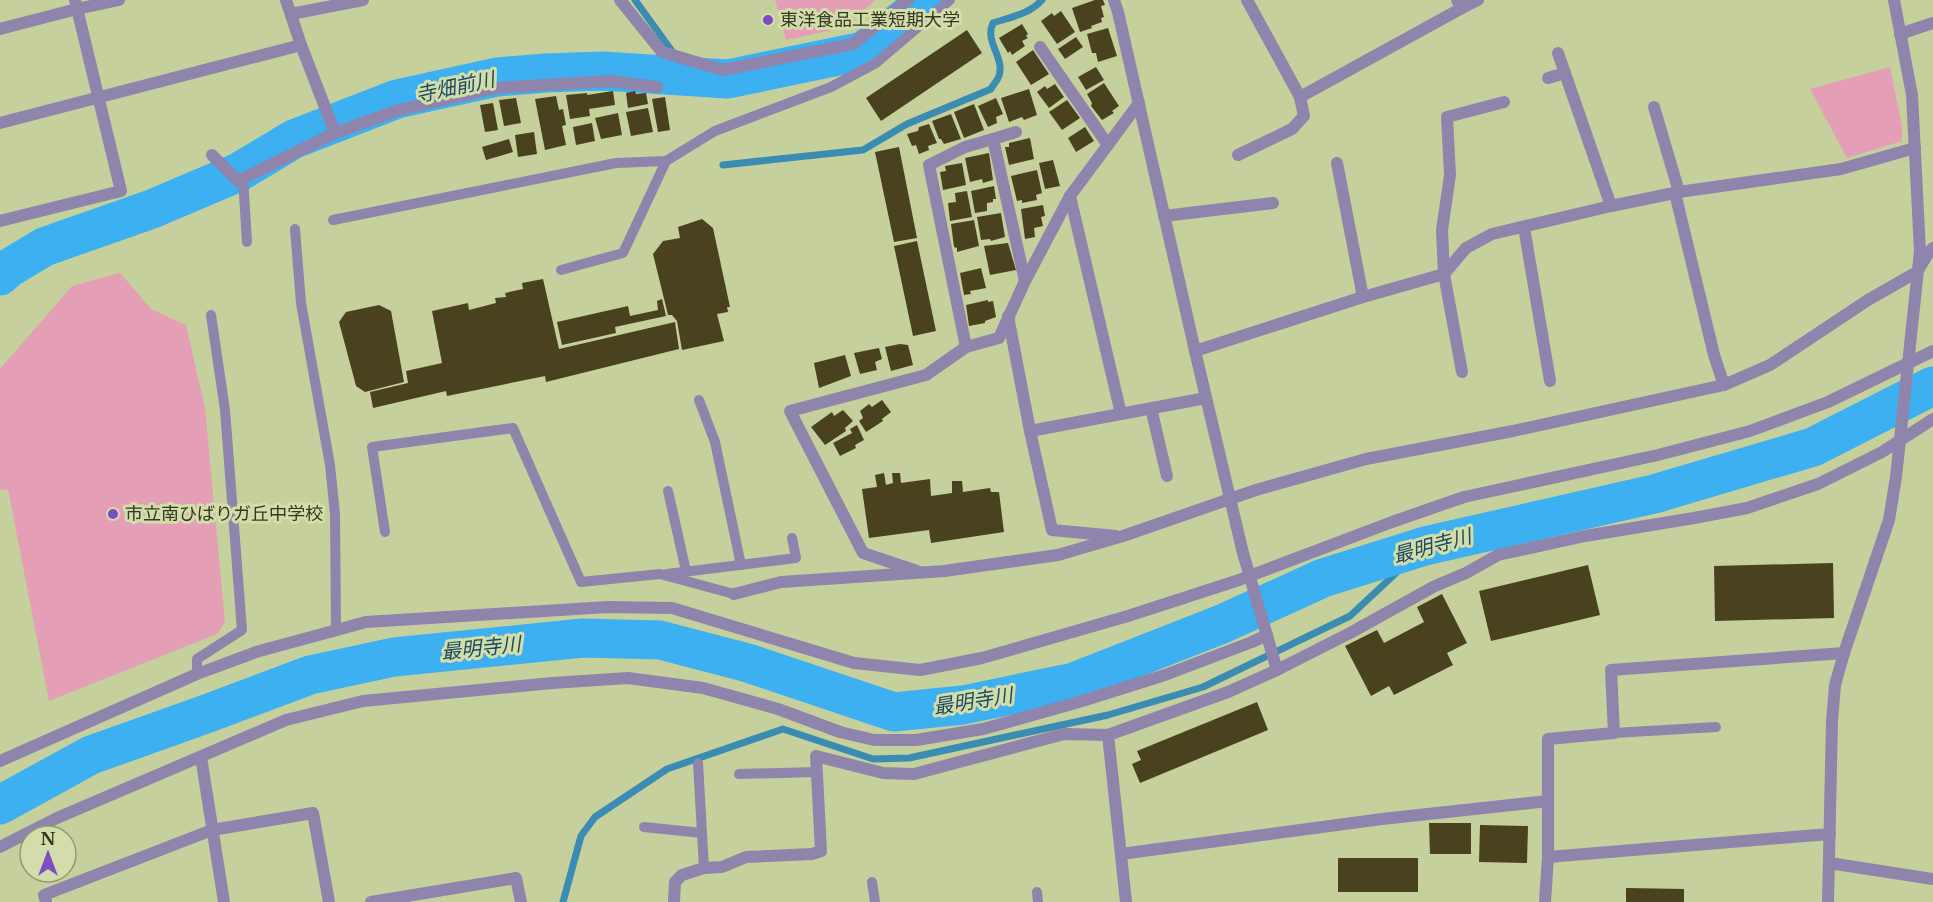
<svg xmlns="http://www.w3.org/2000/svg" width="1933" height="902" font-family="'Libre Baskerville','Noto Sans JP',serif">
  <rect width="100%" height="100%" fill="#c5d09c"/>
  <!-- green -->
  <g fill="#e49eb6">
    <path d="M775,0H876L841,28L786,40Z"/>
    <path d="M1890,67L1902,126V141L1847,158L1810,89Z"/>
    <path d="M120,273L151,309L186,325L205,408L225,622L217,634L49,701L8,489L0,490V369L72,286Z"/>
  </g>
  <g fill="none" stroke-linecap="round" stroke-linejoin="round">
    <!-- stream -->
    <g stroke="#3a8cb2" stroke-width="7">
      <path d="M635,0L682,65L703,78"/>
      <path d="M723,165L863,150L907,124L991,89C993,85 997,81 999,76C1005,57 984,42 993,23C1010,17 1030,14 1042,0"/>
      <path d="M563,902L581,836L595,817L667,769L783,729L873,759L909,758L1108,715L1203,687L1350,616L1425,546"/>
    </g>
    <!-- river -->
    <g stroke="#3cb0f0" stroke-width="39">
      <path d="M0,276L9,268L44,247L152,209L239,172L294,139L397,99L497,77L546,73L602,71L728,79L863,51L928,0"/>
      <path d="M0,805L91,755L206,714L310,675L394,657L583,638L660,640L748,663L894,712L963,705L1074,682L1222,624L1323,578L1425,546L1654,494L1813,447L1933,386"/>
    </g>
  </g>
  <!-- building -->
  <g fill="#4a421e">
    <path d="M1095,0H1103L1105,5L1101,6L1104,17L1101,18L1102,22L1091,26L1092,28L1080,32L1072,8Z"/>
    <path d="M1061,11L1075,32L1057,44L1041,21L1052,13L1054,16Z"/>
    <path d="M1022,24L1028,34L1026,36L1028,38L1022,41L1025,46L1012,55L1010,51L1008,53L999,38Z"/>
    <path d="M1108,28L1117,56L1098,62L1096,53H1092L1087,34Z"/>
    <path d="M967,30L982,53L881,121L866,98Z"/>
    <path d="M1076,37L1083,47L1065,59L1058,49Z"/>
    <path d="M1033,50L1049,74L1031,85L1016,62Z"/>
    <path d="M1096,67L1104,80L1086,90L1078,77Z"/>
    <path d="M1104,83L1119,106L1112,111L1114,113L1102,120L1091,106L1092,103L1087,94Z"/>
    <path d="M1055,84L1064,97L1049,108L1037,92L1045,86L1047,89Z"/>
    <path d="M1029,89L1037,115L1024,120L1022,117L1009,122L1001,98Z"/>
    <path d="M613,91L615,105L589,109L590,116L570,119L566,95L587,93V95Z"/>
    <path d="M635,91L636,94L646,93L648,104L628,108L626,93Z"/>
    <path d="M556,96L559,110L563,109L566,125L562,126L566,145L545,150L535,99Z"/>
    <path d="M665,97L670,130L658,132L652,99Z"/>
    <path d="M516,98L521,123L504,126L499,100Z"/>
    <path d="M996,98L1003,114L996,117L997,123L988,127L978,106Z"/>
    <path d="M1067,100L1080,118L1062,130L1049,112Z"/>
    <path d="M493,103L498,130L485,132L480,105Z"/>
    <path d="M974,104L984,130L964,138L954,112Z"/>
    <path d="M648,108L653,132L631,136L626,112Z"/>
    <path d="M618,113L622,135L601,139L595,118Z"/>
    <path d="M951,114L961,139L944,144L941,139H939L932,121Z"/>
    <path d="M592,123L595,141L576,145L573,127Z"/>
    <path d="M929,124L937,143L928,146L929,150L919,154L916,145L912,146L907,134L918,131L919,127Z"/>
    <path d="M1085,127L1094,141L1076,152L1068,138Z"/>
    <path d="M534,132L537,154L518,157L515,135Z"/>
    <path d="M1030,138L1034,159L1009,165L1005,147H1009V143Z"/>
    <path d="M509,139L513,152L486,160L482,147Z"/>
    <path d="M899,147L917,238L894,242L875,152Z"/>
    <path d="M989,153L993,180L983,183L982,179L970,182L965,158Z"/>
    <path d="M1053,160L1060,186L1045,189L1039,163Z"/>
    <path d="M962,163L966,185L943,190L940,172L946,171L945,166Z"/>
    <path d="M1037,170L1042,193L1036,195L1037,200L1022,203V200L1017,201L1011,176Z"/>
    <path d="M994,186L996,199H993V202L987,203V211L975,213L971,191Z"/>
    <path d="M967,191L972,217L950,221L948,203L956,202L955,193Z"/>
    <path d="M1043,205L1045,216L1041,217L1043,226L1034,228L1035,237L1025,239L1021,209Z"/>
    <path d="M1001,213L1005,237L991,241L990,239L981,240L977,217Z"/>
    <path d="M702,219L713,228L730,307H727L728,312L717,314L724,341L682,350L677,321L672,315H668L653,254L663,241L680,238L678,227Z"/>
    <path d="M974,220L979,246L957,252V248L954,247L951,224Z"/>
    <path d="M917,241L936,331L913,336L894,246Z"/>
    <path d="M1008,243L1016,270L990,275L984,246Z"/>
    <path d="M981,268L986,288L970,291L971,294L964,295L960,273Z"/>
    <path d="M543,279L559,349L675,322L679,349L546,382L545,376L447,396L446,391L373,408L370,392L408,383L406,371L442,363L432,311L468,303L469,310L496,303L495,298L506,297L505,293L523,289L522,283Z"/>
    <path d="M662,299L666,316L615,327L616,333L562,345L557,322L628,306L630,316L658,310L657,301Z"/>
    <path d="M988,300V302L993,301L996,317L985,321V323L969,326L966,305Z"/>
    <path d="M379,305L391,311L404,382L365,392L356,386L339,322L346,312Z"/>
    <path d="M900,344L908,345L913,365L891,371L885,347Z"/>
    <path d="M879,348L882,359L875,362L877,370L860,374L854,353Z"/>
    <path d="M845,355L851,376L819,388L814,363Z"/>
    <path d="M882,400L891,412L882,419L883,421L866,432L859,421L863,418L860,411L869,404L872,407Z"/>
    <path d="M843,410L853,421L845,428L846,431L825,445L811,427L832,412L834,416Z"/>
    <path d="M857,425L864,440L855,445L856,448L840,456L833,443L852,433L850,429Z"/>
    <path d="M884,473L886,485L893,483L892,473H900L901,483L930,479L931,496L952,493V481H962L963,492L990,488L991,492H999L1004,532L931,543L929,530L869,538L862,489L877,487L875,475Z"/>
    <path d="M1833,563L1834,618L1715,621L1714,566Z"/>
    <path d="M1588,565L1600,615L1491,641L1479,591Z"/>
    <path d="M1442,594L1467,643L1447,653L1453,665L1394,695L1389,686L1371,696L1345,646L1377,630L1384,643L1424,622L1417,607Z"/>
    <path d="M1257,702L1268,730L1140,783L1132,764L1141,760L1137,751Z"/>
    <path d="M1429,823H1471V854H1430Z"/>
    <path d="M1480,825L1528,826L1527,863L1479,862Z"/>
    <rect x="1338" y="858" width="80" height="34"/>
    <path d="M1626,888L1684,889V902H1626Z"/>
  </g>
  <g fill="none" stroke-linecap="round" stroke-linejoin="round">
    <!-- service -->
    <g stroke="#8f84ac" stroke-width="10">
      <path d="M243,178L247,242"/>
      <path d="M333,220L616,163L666,161L715,131L831,87L876,63L950,0"/>
      <path d="M295,229L301,303L330,465L335,514L336,630"/>
      <path d="M561,270L623,253L666,161"/>
      <path d="M699,400L715,442L741,565"/>
      <path d="M668,491L686,571"/>
      <path d="M385,532L372,447L513,428L581,582L660,574L734,594"/>
      <path d="M667,574L796,558L792,538"/>
      <path d="M197,674V659L242,630L225,410L211,315"/>
      <path d="M1614,733L1716,727"/>
      <path d="M698,763L704,868"/>
      <path d="M739,774L816,772"/>
      <path d="M644,827L702,833"/>
      <path d="M872,882L875,902"/>
      <path d="M1037,892L1038,902"/>
    </g>
    <!-- minor -->
    <g stroke="#8f84ac" stroke-width="12">
      <path d="M620,0L662,52L723,70L853,44L908,0"/>
      <path d="M1114,0L1118,12L1195,351L1243,553L1277,670L1350,633L1435,586L1466,573L1498,555L1585,536L1694,518L1747,508L1818,484L1882,452L1933,419"/>
      <path d="M1247,0L1300,97L1462,8L1457,0"/>
      <path d="M1462,8L1478,0"/>
      <path d="M291,14L363,0"/>
      <path d="M0,29L77,9L119,0"/>
      <path d="M1900,34L1933,23"/>
      <path d="M301,45L335,133"/>
      <path d="M1040,47L1108,145"/>
      <path d="M1558,53L1611,206L1679,192L1841,169L1915,148"/>
      <path d="M1548,78L1565,73"/>
      <path d="M1654,107L1679,192"/>
      <path d="M0,123L301,45L286,0"/>
      <path d="M993,139L1016,132"/>
      <path d="M212,155L238,181L335,133L399,110L496,88L610,81L657,87"/>
      <path d="M1238,155L1292,129L1304,116L1300,97"/>
      <path d="M1337,163L1363,297"/>
      <path d="M1675,193L1714,355L1724,385"/>
      <path d="M1070,196L1121,414"/>
      <path d="M1164,216L1273,203"/>
      <path d="M0,221L121,191L75,0"/>
      <path d="M1524,227L1550,381"/>
      <path d="M1008,316L1030,431L1052,530L1116,536"/>
      <path d="M966,347L929,165L965,147L993,139L1025,281"/>
      <path d="M1195,351L1363,297L1444,274L1466,248L1492,234L1611,206"/>
      <path d="M1462,372L1444,274L1442,230L1450,175L1447,117L1504,102"/>
      <path d="M1151,408L1167,476"/>
      <path d="M1030,431L1206,398"/>
      <path d="M917,571L863,553L790,411L926,375L966,347L999,338L1025,281L1070,196L1139,103"/>
      <path d="M734,594L781,582L944,571L1058,555L1123,536L1256,490L1366,459L1513,431L1724,385L1770,365L1868,300L1917,272L1929,252L1933,248"/>
      <path d="M201,757L224,902"/>
      <path d="M0,761L197,674L256,652L366,622L608,607L672,608L854,663L920,670L982,658L1128,616L1239,580L1392,522L1464,497L1658,455L1750,431L1828,402L1933,351"/>
      <path d="M0,847L57,818L286,720L363,701L552,683L628,678L703,688L778,709L840,732L874,740H916L983,729L1079,702L1165,675L1252,642L1267,635"/>
      <path d="M1121,854L1382,819L1548,801"/>
      <path d="M1548,857L1830,834"/>
      <path d="M1829,863L1933,879"/>
      <path d="M46,902L44,895L212,830L313,813L329,902"/>
      <path d="M371,902L516,878L521,902"/>
      <path d="M674,902L675,882L682,875L704,868L722,867L746,857L812,854L821,851L816,756L883,773L914,774L1064,734L1108,735"/>
      <path d="M1126,902L1108,735L1228,692L1277,670"/>
      <path d="M1545,902L1548,857V739L1614,733L1611,670L1844,653"/>
    </g>
    <!-- tertiary -->
    <path stroke="#8f84ac" stroke-width="12" d="M1828,902L1832,721L1835,685L1844,653L1889,520L1896,477L1920,251L1912,95L1894,0"/>
  </g>
  <!-- markers -->
  <g fill="#7c4ec6" stroke="#d2dda9" stroke-width="2">
    <circle cx="768" cy="20" r="6"/>
    <circle cx="113" cy="514" r="6"/>
  </g>
  <g text-anchor="middle" stroke-width="6" stroke-linejoin="round" paint-order="stroke">
    <!-- poi labels -->
    <g font-size="18" fill="#343823" stroke="#d2dda9" text-anchor="start">
      <text x="780" y="26">東洋食品工業短期大学</text>
      <text x="125" y="520">市立南ひばりガ丘中学校</text>
    </g>
    <!-- water labels -->
    <g font-size="20" font-style="italic" fill="#1c4a64" stroke="#d2dda9">
      <text transform="translate(455 87) rotate(-12)" y="7">寺畑前川</text>
      <text transform="translate(1432 546) rotate(-15)" y="7">最明寺川</text>
      <text transform="translate(481 648) rotate(-6)" y="7">最明寺川</text>
      <text transform="translate(973 701) rotate(-9)" y="7">最明寺川</text>
    </g>
  </g>
  <!-- north arrow -->
  <g transform="translate(48 854)"><circle r="28" fill="#d2dda9" stroke="#939b73" stroke-width="1.5"/>
  <path d="M0-4.5L10 22L0 15L-10 22Z" fill="#7c4ec6"/>
  <text y="-9" font-size="16" font-weight="bold" text-anchor="middle" fill="#343823">N</text>
  </g>
</svg>
